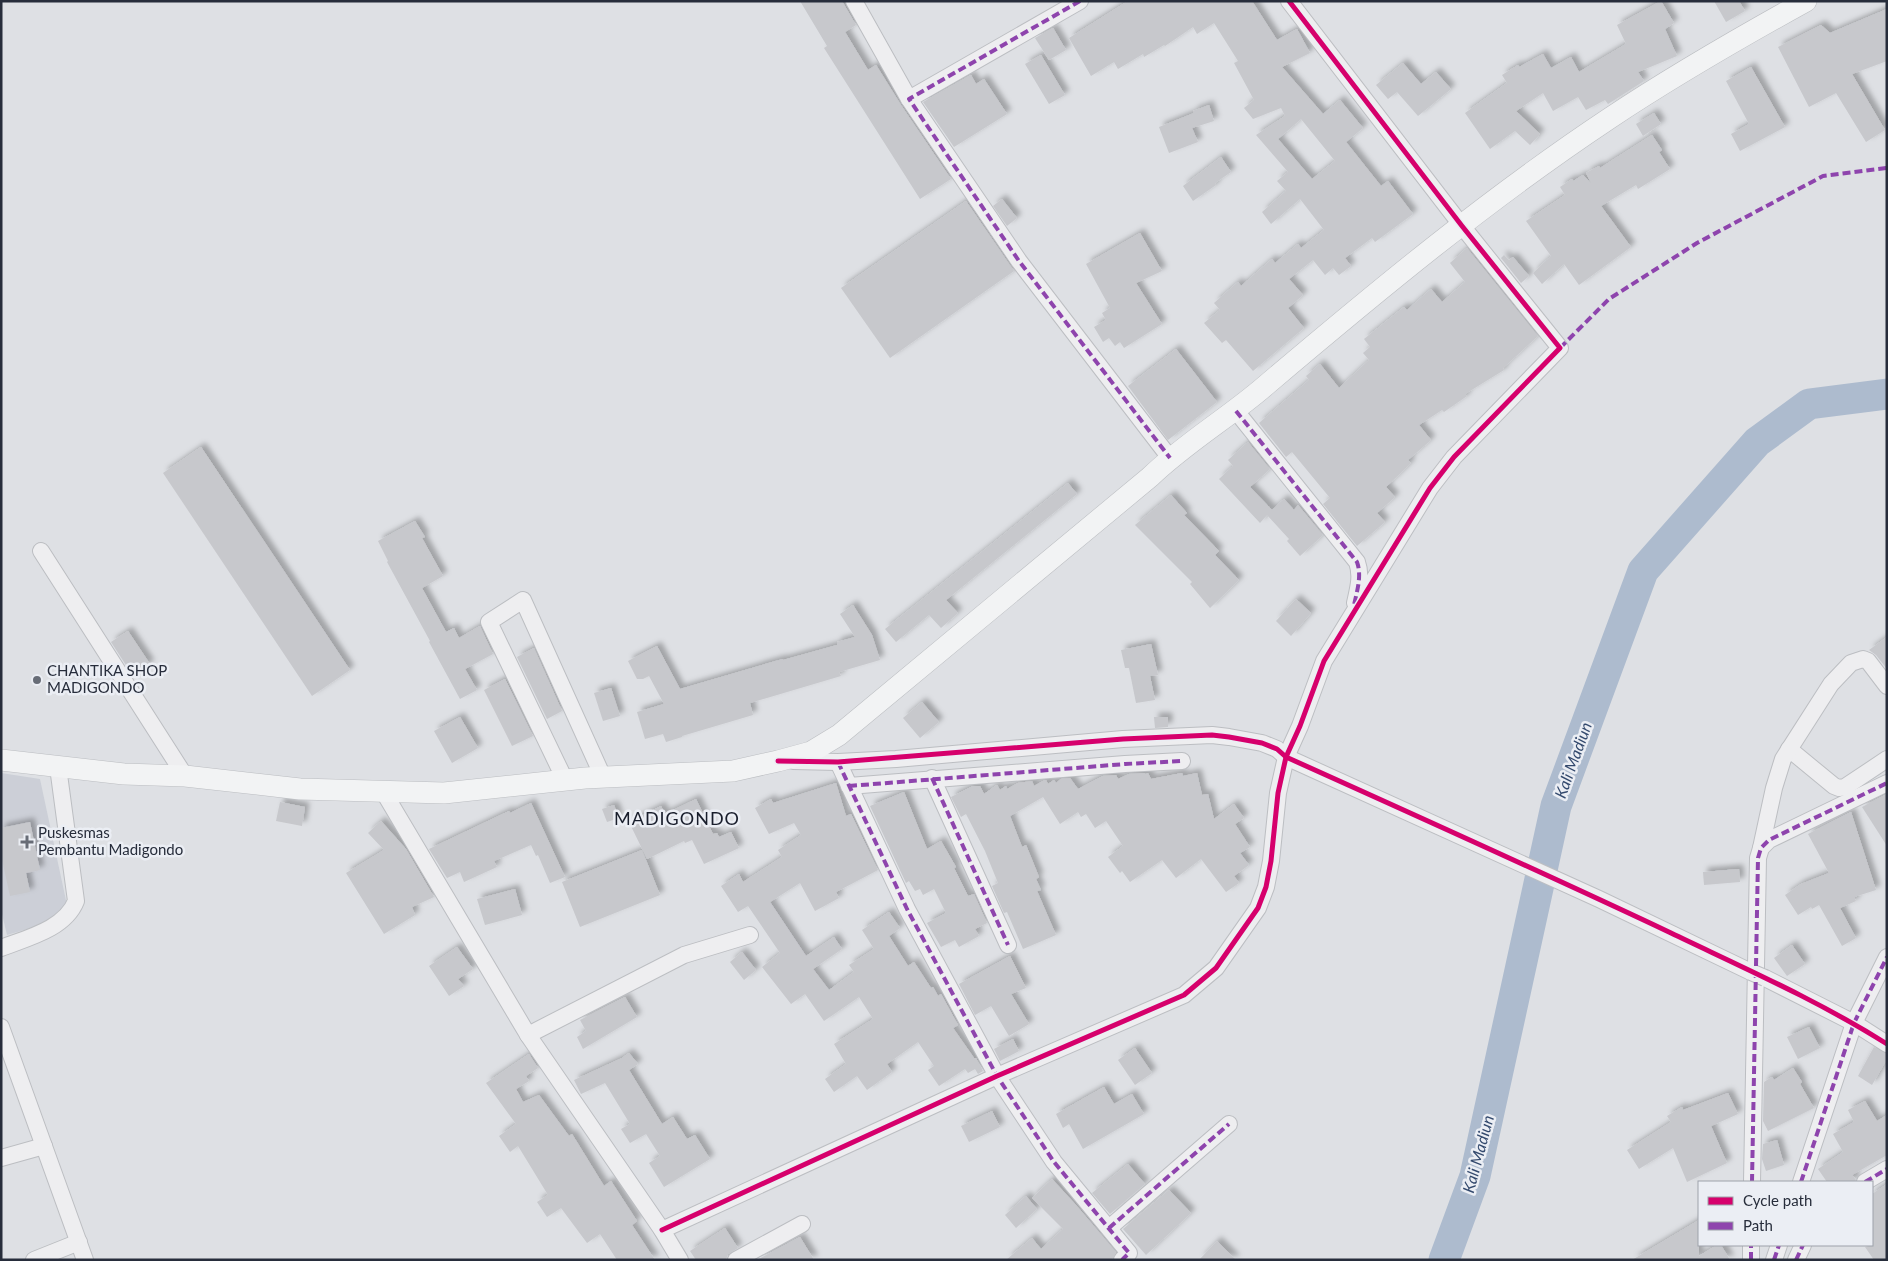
<svg xmlns="http://www.w3.org/2000/svg" width="1888" height="1261" font-family="Lato,sans-serif">
  <defs>
    <filter id="shadow"><feDropShadow dx="4.5" dy="-4.5" stdDeviation="2.5" flood-color="#0004"/></filter>
  </defs>
  <rect width="100%" height="100%" fill="#dee0e4"/>
  <!-- built -->
  <path fill="#cccfd7" d="M1,773L40,779L67,905L55,921L7,935L1,910Z"/>
  <g fill="none" stroke-linecap="round" stroke-linejoin="round">
    <!-- river -->
    <path stroke="#adbbce" stroke-width="31" d="M1444,1260L1475,1176L1556,806L1643,571L1757,442L1809,404L1887,394"/>
  </g>
  <!-- building -->
  <g fill="#c7c8cc" fill-rule="evenodd" filter="url(#shadow)">
    <path d="M800,1H842L856,25L845,32L868,70L876,65L901,105L951,179L920,199L824,48L827,46Z"/>
    <path d="M1128,1H1252L1277,40L1297,29L1310,53L1282,67L1323,114L1340,100L1363,128L1346,142L1381,186L1388,181L1413,214L1375,242L1372,238L1345,258L1351,266L1339,275L1333,268L1325,275L1313,260L1289,279L1303,295L1288,308L1304,328L1253,371L1226,340L1222,343L1204,323L1220,310L1214,303L1238,282L1241,286L1272,259L1275,263L1298,244L1301,248L1324,230L1300,199L1271,224L1262,212L1286,191L1277,181L1288,172L1256,135L1285,116L1281,108L1253,119L1244,108L1254,100L1234,63L1238,61L1214,23L1197,34L1193,27L1165,46L1164,45L1144,57L1143,54L1118,69L1114,62L1091,76L1069,38ZM1301,119L1335,161L1312,179L1278,139Z"/>
    <path d="M1661,1L1674,23L1665,29L1677,56L1638,72L1644,81L1608,104L1605,100L1586,110L1578,97L1553,111L1543,93L1516,111L1540,134L1530,145L1515,131L1490,149L1465,113L1507,83L1502,75L1518,65L1519,67L1543,54L1551,68L1571,57L1579,72L1626,44L1617,25Z"/>
    <path d="M1714,1H1739L1745,11L1726,22Z"/>
    <path d="M1887,9V61L1852,74L1885,130L1866,142L1836,93L1809,107L1778,47L1821,25L1830,33Z"/>
    <path d="M1053,28L1066,50L1049,60L1035,38Z"/>
    <path d="M1041,55L1065,95L1049,104L1025,64Z"/>
    <path d="M1403,63L1421,84L1436,72L1451,89L1418,116L1397,92L1388,99L1376,85Z"/>
    <path d="M1751,67L1785,127L1740,151L1731,134L1749,124L1726,81Z"/>
    <path d="M971,75L976,84L984,79L1007,114L954,147L923,102Z"/>
    <path d="M1209,105L1214,121L1192,128L1198,142L1169,153L1159,127L1194,113L1193,111Z"/>
    <path d="M1654,113L1661,124L1643,136L1636,124Z"/>
    <path d="M1652,135L1662,150L1659,152L1670,169L1638,189L1636,185L1601,206L1631,247L1579,285L1564,264L1542,284L1533,273L1551,256L1526,221L1565,195L1560,187L1572,179L1573,181L1583,175L1591,183L1586,173L1599,166L1600,168Z"/>
    <path d="M1221,157L1231,172L1215,183L1216,185L1193,201L1183,186Z"/>
    <path d="M1002,199L1017,218L1007,226L993,206Z"/>
    <path d="M966,201L1014,271L890,358L841,288Z"/>
    <path d="M1140,233L1162,271L1136,283L1162,324L1124,348L1120,342L1115,346L1109,338L1103,342L1094,327L1106,320L1102,313L1110,308L1086,264Z"/>
    <path d="M1467,248L1538,336L1503,368L1504,370L1465,394L1467,396L1444,412L1442,410L1419,425L1431,440L1408,460L1411,463L1386,487L1395,497L1377,513L1385,522L1357,546L1323,504L1330,498L1292,452L1286,457L1259,423L1309,380L1306,376L1320,364L1339,388L1369,360L1363,353L1370,347L1364,339L1404,307L1407,310L1431,289L1442,302L1465,282L1450,263Z"/>
    <path d="M1504,255L1509,260L1513,257L1529,276L1521,283L1501,258Z"/>
    <path d="M1176,349L1217,402L1168,440L1128,386Z"/>
    <path d="M1248,442L1270,469L1250,487L1272,510L1284,499L1294,510L1298,505L1323,535L1300,556L1287,541L1289,539L1267,515L1260,523L1219,479L1233,466L1228,460Z"/>
    <path d="M201,447L350,670L312,696L163,473Z"/>
    <path d="M1068,483L1077,494L946,600L958,613L941,628L929,615L896,642L885,629Z"/>
    <path d="M1171,495L1187,513L1184,515L1219,551L1215,555L1239,580L1210,608L1190,584L1192,582L1135,525Z"/>
    <path d="M415,521L425,537L422,538L443,576L422,588L446,632L454,628L459,638L480,626L493,654L465,669L477,690L460,699L429,642L430,641L387,562L388,561L378,541Z"/>
    <path d="M1296,599L1311,613L1291,636L1276,621Z"/>
    <path d="M853,605L872,635L880,660L839,672L841,676L750,703L753,715L682,736V737L666,742L663,734L645,739L637,712L664,704L649,676L643,679H637L628,661L657,646L680,689L772,662L783,659V660L837,645V642L855,637L840,614Z"/>
    <path d="M128,631L150,664L133,676L111,642Z"/>
    <path d="M1887,637V669L1876,655L1869,650Z"/>
    <path d="M1151,644L1158,675L1150,676L1155,700L1136,703L1129,668H1125L1121,650Z"/>
    <path d="M534,648L562,711L547,719L517,657Z"/>
    <path d="M505,679L533,736L512,746L484,690Z"/>
    <path d="M611,688L620,716L603,721L594,693Z"/>
    <path d="M922,702L939,722L920,738L903,718Z"/>
    <path d="M460,717L478,748L452,763L434,731Z"/>
    <path d="M1154,717H1168V727L1155,728Z"/>
    <path d="M1145,773V774L1148,773L1151,779L1182,773L1183,776L1197,773L1202,795L1208,794L1214,819L1234,804L1244,818L1235,824L1250,847L1240,853L1249,865L1234,876L1239,883L1226,892L1201,859L1176,878L1162,860L1130,882L1122,871L1120,873L1108,857L1123,846L1106,821L1095,828L1086,814L1081,817L1078,812L1060,824L1043,797L1010,816L1022,847L1026,845L1039,877L1036,879L1041,890L1037,891L1056,935L1023,949L1007,912L1004,913L992,886L998,883L985,851L966,814L961,817L951,797L973,786H980L984,794L997,785L1000,790L1006,786L1007,789L1018,783L1032,781L1034,786L1043,781L1046,780L1048,784L1054,780L1056,783L1061,779L1070,778L1078,789L1103,776L1116,775L1118,779L1129,774Z"/>
    <path d="M836,783L846,816L851,814L878,870L836,892L839,898L815,911L800,883L770,902L806,956L834,937L842,949L813,969L829,990L854,972L849,965L874,949L862,930L889,912L900,928L889,936L908,966L914,962L931,988L933,987L938,996L941,994L958,1025L953,1028L974,1058H976L983,1071L978,1074L975,1069L968,1073L965,1069L939,1086L928,1070L934,1066L918,1042L887,1064L892,1072L867,1090L857,1076L834,1092L825,1079L846,1064L834,1044L873,1019L859,997L824,1021L805,994L791,1004L762,967L780,953L748,906L738,912L721,886L739,874L743,882L782,857L778,850L801,835L794,823L769,834L755,808L771,799L773,803Z"/>
    <path d="M904,792L927,849L941,841L956,867L954,868L968,896L974,894L987,923L975,929L979,936L959,947L955,940L941,947L927,923L946,913L934,889L923,895L920,889L915,891L909,881L906,883L870,806Z"/>
    <path d="M1887,794V846L1862,807Z"/>
    <path d="M696,799L713,834L717,833L719,837L731,832L739,848L704,864L692,840L685,843L684,841L647,859L629,822L661,806L665,814Z"/>
    <path d="M280,802L305,807L302,826L276,821Z"/>
    <path d="M531,803L565,877L550,883L538,855L536,856L531,845L494,861L497,867L464,882L460,872L447,878L429,849L509,811L510,813Z"/>
    <path d="M614,805L619,818L607,822L602,809Z"/>
    <path d="M1851,812L1876,890L1854,897L1856,901L1840,908L1856,938L1842,946L1819,905L1812,909L1811,907L1798,915L1785,895L1801,884L1829,873L1808,834Z"/>
    <path d="M381,821L406,849L434,897L412,907L415,915L384,934L346,873L384,850L368,833Z"/>
    <path d="M30,822L40,870L26,873L30,892L10,896L1,855V828Z"/>
    <path d="M642,850L660,895L580,927L562,882Z"/>
    <path d="M1739,869L1740,882L1704,885L1703,872Z"/>
    <path d="M515,889L522,915L485,925L477,899Z"/>
    <path d="M1792,945L1805,964L1787,976L1774,958Z"/>
    <path d="M457,947L473,969L458,979L464,986L449,996L429,966Z"/>
    <path d="M742,952L756,970L744,980L730,962Z"/>
    <path d="M1010,956L1026,988L1011,994L1029,1024L1009,1036L991,1006L975,1015L959,984Z"/>
    <path d="M625,997L637,1017L583,1049L577,1037L586,1031L580,1020Z"/>
    <path d="M1809,1027L1820,1048L1798,1059L1787,1037Z"/>
    <path d="M1013,1039L1019,1051L1000,1061L994,1049Z"/>
    <path d="M1874,1047L1887,1054V1059L1872,1085L1858,1076Z"/>
    <path d="M1135,1048L1152,1073L1135,1085L1118,1060Z"/>
    <path d="M629,1053L638,1064L629,1070L662,1124L673,1117L687,1139L695,1135L710,1159L664,1187L649,1163L660,1156L646,1134L630,1143L621,1129L630,1124L605,1083L581,1094L574,1080L622,1058Z"/>
    <path d="M529,1054L538,1068L526,1076L529,1081L516,1089L523,1102L539,1095L569,1136L572,1134L604,1186L611,1181L637,1221L632,1225L655,1260H617L600,1234L587,1243L561,1208L547,1217L537,1202L548,1195L518,1146L510,1152L499,1136L516,1124L486,1083Z"/>
    <path d="M1793,1068L1802,1082L1800,1084L1814,1108L1768,1131L1763,1121L1764,1082L1772,1077L1774,1080Z"/>
    <path d="M1104,1087L1114,1104L1132,1094L1144,1114L1083,1149L1069,1124L1063,1128L1056,1114Z"/>
    <path d="M1728,1093L1738,1114L1711,1126L1727,1163L1687,1182L1673,1148L1639,1169L1627,1150L1671,1122L1667,1116L1682,1107L1683,1110Z"/>
    <path d="M1865,1101L1877,1121L1887,1115V1155L1852,1175L1856,1180L1855,1182H1827L1818,1169L1843,1152L1833,1134L1854,1122L1848,1110Z"/>
    <path d="M992,1111L1000,1127L969,1142L961,1126Z"/>
    <path d="M1777,1140L1784,1165L1766,1171L1762,1159L1763,1144Z"/>
    <path d="M1128,1164L1145,1184L1110,1214L1092,1193Z"/>
    <path d="M1052,1179L1076,1205L1116,1252L1112,1260H1006L1032,1238L1041,1249L1063,1229L1032,1198Z"/>
    <path d="M1887,1184V1260H1874L1865,1247L1872,1245V1194Z"/>
    <path d="M1169,1190L1191,1213L1146,1255L1123,1229Z"/>
    <path d="M1026,1196L1037,1209L1016,1228L1005,1215Z"/>
    <path d="M1699,1220V1256L1717,1245H1721L1730,1260H1632Z"/>
    <path d="M725,1228L738,1248L728,1254L726,1260H696L690,1251Z"/>
    <path d="M800,1237L814,1260H757Z"/>
    <path d="M1217,1241L1236,1260H1199Z"/>
  </g>
  <g fill="none" stroke-linecap="round" stroke-linejoin="round">
    <defs>
      <g id="minor">
        <path d="M854,1L909,99"/>
        <path d="M1080,1L909,99L1019,261L1170,458"/>
        <path d="M1236,411L1357,562C1362,576 1358,589 1355,603"/>
        <path d="M41,551L185,776"/>
        <path d="M1789,749L1834,786L1839,788L1845,787L1887,759"/>
        <path d="M793,761L838,762L896,759L1123,739L1212,735L1229,737L1262,743L1277,749L1286,757L1599,899L1751,972"/>
        <path d="M838,762L907,909L997,1076L1054,1162L1129,1253L1122,1260"/>
        <path d="M932,778L1008,945"/>
        <path d="M565,780L489,622L523,600L603,777"/>
        <path d="M849,786L1125,764L1182,761"/>
        <path d="M383,791L528,1035L662,1230L680,1260"/>
        <path d="M1761,848L1774,788L1783,759L1831,684L1851,663L1863,659L1868,661L1887,686"/>
        <path d="M1,948C27,938 65,929 76,901L58,767"/>
        <path d="M1765,978L1854,1023L1887,1044"/>
        <path d="M1,1027L85,1260"/>
        <path d="M528,1035L684,955L750,935"/>
        <path d="M1,1158L44,1146"/>
        <path d="M1752,1182L1758,858L1761,848L1769,840L1887,783"/>
        <path d="M1801,1182L1854,1023L1887,957"/>
        <path d="M1865,1182L1887,1169"/>
        <path d="M1109,1228L1229,1124"/>
        <path d="M662,1230L997,1076L1184,995L1216,968L1258,908L1266,887L1271,861L1278,793L1286,757L1300,726L1324,661L1430,488L1454,457L1560,348L1462,226L1289,1"/>
        <path d="M34,1260L79,1242"/>
        <path d="M736,1260L802,1224"/>
        <path d="M1751,1260V1245"/>
        <path d="M1774,1260L1779,1245"/>
        <path d="M1796,1260L1803,1245"/>
      </g>
      <path id="major" d="M1,760L124,774L185,776L300,789L444,793L585,778L733,771L778,761L811,752L839,735L1150,477C1185,443 1228,418 1265,386C1376,292 1488,199 1610,118C1673,76 1739,38 1806,1"/>
    </defs>
    <!-- minor casing -->
    <use href="#minor" stroke="#bcbec2" stroke-width="18"/>
    <!-- major casing -->
    <use href="#major" stroke="#bbbdc1" stroke-width="22"/>
    <!-- minor -->
    <use href="#minor" stroke="#eeeef0" stroke-width="16"/>
    <!-- major -->
    <use href="#major" stroke="#f2f3f4" stroke-width="21"/>
    <defs>
      <path id="minor-bridge" d="M1751,972L1765,978"/>
    </defs>
    <!-- minor-bridge casing -->
    <use href="#minor-bridge" stroke="#bcbec2" stroke-width="18" stroke-linecap="butt"/>
    <!-- minor-bridge -->
    <use href="#minor-bridge" stroke="#eeeef0" stroke-width="16"/>
    <!-- quiet -->
    <g stroke="#8e44ad" stroke-width="4" stroke-dasharray="8 4" stroke-linecap="butt">
      <path d="M1080,1L909,99L1019,261L1170,458"/>
      <path d="M1560,348L1609,299L1697,243L1823,176L1887,168"/>
      <path d="M1236,411L1357,562C1362,576 1357,591 1354,605"/>
      <path d="M838,762L907,909L997,1076L1054,1162L1129,1253L1122,1260"/>
      <path d="M932,778L1008,945"/>
      <path d="M849,786L1125,764L1182,761"/>
      <path d="M1752,1182L1758,858L1761,848L1769,840L1887,783"/>
      <path d="M1801,1182L1854,1023L1887,957"/>
      <path d="M1865,1182L1887,1169"/>
      <path d="M1109,1228L1229,1124"/>
      <path d="M1751,1260V1245"/>
      <path d="M1774,1260L1779,1245"/>
      <path d="M1796,1260L1803,1245"/>
    </g>
    <defs>
      <g id="cycleway">
        <path d="M778,761L838,762L1123,739L1212,735L1229,737L1262,743L1277,749L1286,757C1415,815 1544,873 1671,933C1744,968 1819,1001 1887,1044"/>
        <path d="M662,1230L997,1076L1184,995L1216,968L1258,908L1266,887L1271,861L1278,793L1286,757L1300,726L1324,661L1430,488L1454,457L1560,348L1462,226L1289,1"/>
      </g>
    </defs>
    <!-- cycleway casing -->
    <use href="#cycleway" stroke="#ebeef4" stroke-width="8"/>
    <!-- cycleway -->
    <use href="#cycleway" stroke="#d6006c" stroke-width="5"/>
  </g>
  <!-- markers -->
  <g fill="#676c76" stroke="#ebeef4" stroke-width="2">
    <circle cx="37" cy="680" r="5"/>
    <path d="M24.5 834.5h5v5h5v5h-5v5h-5v-5h-5v-5h5z"/>
  </g>
  <g text-anchor="middle" stroke-width="5" stroke-linejoin="round" paint-order="stroke">
    <!-- poi labels -->
    <g font-size="15" fill="#272d3b" stroke="#ebeef4" text-anchor="start">
      <text x="47" y="676">CHANTIKA SHOP<tspan x="47" dy="17">MADIGONDO</tspan></text>
      <text x="38" y="838">Puskesmas<tspan x="38" dy="17">Pembantu Madigondo</tspan></text>
    </g>
    <!-- water labels -->
    <g font-size="16" font-style="italic" fill="#33496d" stroke="#ebeef4">
      <text transform="translate(1573 760) rotate(-70)" y="6">Kali Madiun</text>
      <text transform="translate(1478 1154) rotate(-75)" y="6">Kali Madiun</text>
    </g>
    <!-- quarter labels -->
    <g font-size="18" letter-spacing="1" fill="#191e2c" stroke="#ebeef4">
      <text x="677" y="825">MADIGONDO</text>
    </g>
  </g>
  <!-- border -->
  <rect width="1888" height="1261" fill="none" stroke="#272d3b" stroke-width="5"/>
  <!-- legend -->
  <rect x="1698" y="1181" width="175" height="65" fill="#ebeef4" stroke="#9da1aa"/>
  <rect x="1708" y="1197" width="25" height="8" fill="#d6006c" stroke="#9da1aa"/>
  <text x="1743" y="1206" font-size="15" fill="#272d3b">Cycle path</text>
  <rect x="1708" y="1222" width="25" height="8" fill="#8e44ad" stroke="#9da1aa"/>
  <text x="1743" y="1231" font-size="15" fill="#272d3b">Path</text>
</svg>
